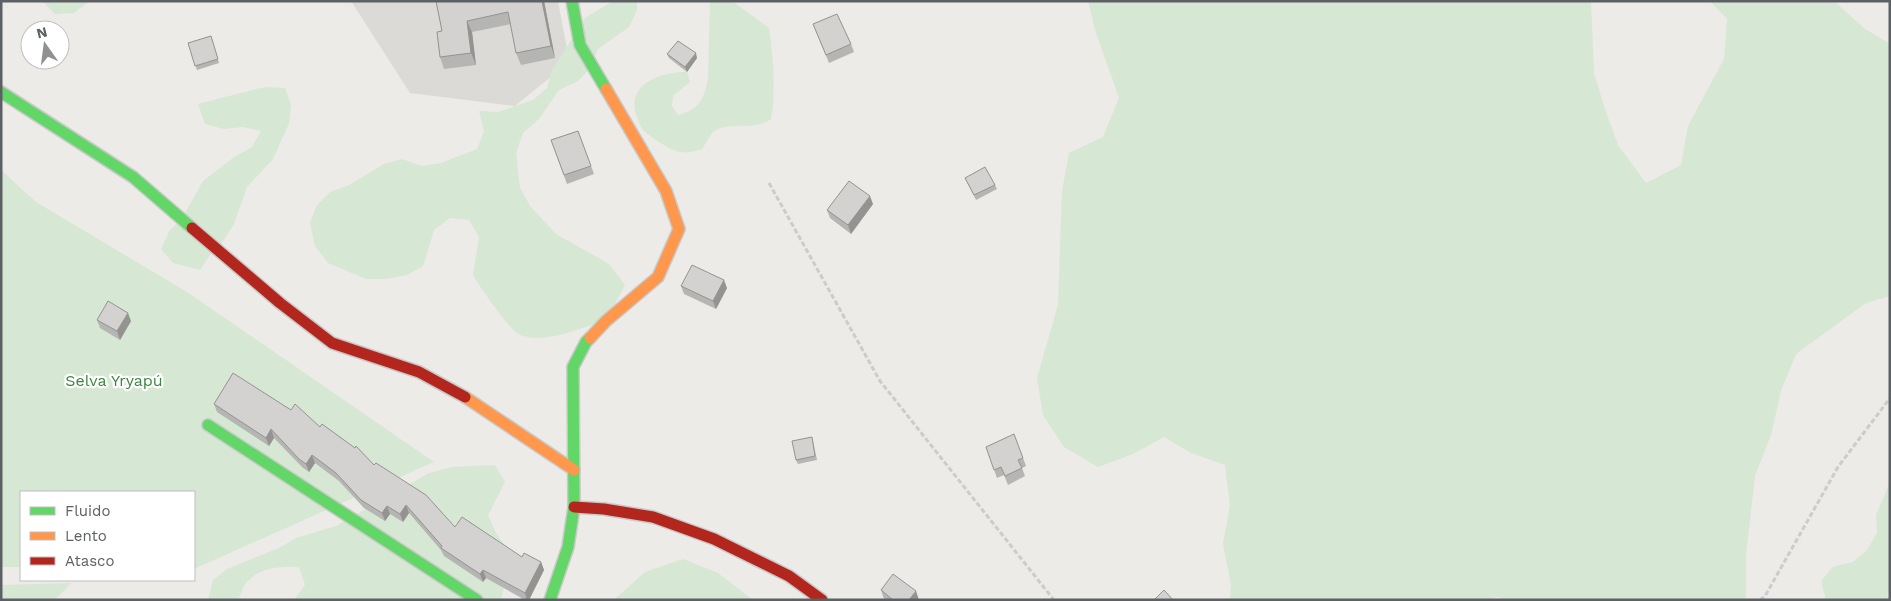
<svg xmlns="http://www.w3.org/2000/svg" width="1891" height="601" font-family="'Work Sans',sans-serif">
  <rect width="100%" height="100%" fill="#ecebe7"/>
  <!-- education -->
  <path fill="#dcdad6" d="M351,1H558L568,54L563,67L515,106L410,93Z"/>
  <!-- green -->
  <g fill="#d6e7d4">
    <path d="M42,1H89L74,13L55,14Z"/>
    <path d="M613,1H637V10L629,27L598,49L590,68L578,81L559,90L539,119L523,133L516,153L520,188L530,206L556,234L609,264L625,285L606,321C581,327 545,345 520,335C511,332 479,286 473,275L479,237L469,220L450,218L434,230L423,266L407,275L386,279H366L328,263L315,246L310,223L317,205L330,192L349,185L384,164L402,159L422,166L441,163L477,149L484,131L479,111L498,112L533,100L547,88L552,70L585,18Z"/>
    <path d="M710,1H732L769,28C773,57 776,89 771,119C753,132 730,120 713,132C709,136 706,144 702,149C681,156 674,152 656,140C652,137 647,134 644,131C640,127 639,121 637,117C624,85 661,71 687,72L690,82L673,96L672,106L678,115C699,110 704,99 708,79Z"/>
    <path d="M1088,1H1591L1594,73L1605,109L1618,145L1646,183L1681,165L1688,126L1724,59L1727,19L1710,1H1834L1865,29L1890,44V296L1866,303L1796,354L1781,391L1771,435L1755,476L1746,555V600H1506L1497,597L1488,600H1230L1231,585L1223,544L1230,505L1225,465L1191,453L1164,437L1133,454L1098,467L1064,447L1043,415L1037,378L1058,305L1062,191L1069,153L1103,137L1119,98L1095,30Z"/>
    <path d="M265,87L285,88L291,105L289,123L273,159L247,187L234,224L223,241L210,255L200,270L173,263L161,249L170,230L183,217L203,181L234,157L252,147L261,131L243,127L223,129L205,124L198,104Z"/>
    <path d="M1,170L36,202L187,292L434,462L196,568H194V492H21V567H1Z"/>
    <path d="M495,465L505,482L488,515L496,533L507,549L509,567L501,600H294L305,585L299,567C281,566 260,567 247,582C243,586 241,594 238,600H208L213,580L227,569L279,548L296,538L336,526L429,473L452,467Z"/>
    <path d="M1890,482V581L1887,600H1826L1821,581L1833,567L1853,562L1867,550L1877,533L1876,515Z"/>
    <path d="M683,559L718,573L753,600H614L645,572Z"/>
    <path d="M71,583L55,600H1V585Z"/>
  </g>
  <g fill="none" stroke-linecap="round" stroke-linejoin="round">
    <defs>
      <g id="fast">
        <path d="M572,1L580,45L606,89"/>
        <path d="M1,92L133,177L192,228"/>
        <path d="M208,425L477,600"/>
        <path d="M550,600L568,547L574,507L573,367L586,342L590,338"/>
      </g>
      <g id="slow">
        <path d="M590,338L606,321L658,277L679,229L666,191L606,89"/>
        <path d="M465,397L574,470"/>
      </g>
      <g id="jam">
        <path d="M192,228L280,303L332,343L419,372L465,397"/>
        <path d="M574,507L604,509L653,517L714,539L789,576L822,600"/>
      </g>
    </defs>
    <!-- fast casing -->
    <use href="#fast" stroke="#c9c9c9" stroke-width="14"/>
    <!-- slow casing -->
    <use href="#slow" stroke="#c9c9c9" stroke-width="14"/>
    <!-- jam casing -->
    <use href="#jam" stroke="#c9c9c9" stroke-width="14"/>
    <!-- path -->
    <g stroke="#c9cdcb" stroke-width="3" stroke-dasharray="5 2.5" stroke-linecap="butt">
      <path d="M769,183L880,381L1054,600"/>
      <path d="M1760,600L1765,596L1838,467L1890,398"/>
    </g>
    <!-- fast -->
    <use href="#fast" stroke="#63d668" stroke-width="11"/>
    <!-- slow -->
    <use href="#slow" stroke="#ff974d" stroke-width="11"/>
    <!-- jam -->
    <use href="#jam" stroke="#b3261e" stroke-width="11"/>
  </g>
  <!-- wall -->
  <g fill="#b5b5b3">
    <path d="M436,1H544L555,58L521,65L516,53L511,24L472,32L476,65L444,69L440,57L442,31Z"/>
    <path d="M813,24L851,44L854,52L829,63Z"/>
    <path d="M211,36L219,63L197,70L188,43Z"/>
    <path d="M667,54L697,58L687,72L669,58Z"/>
    <path d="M578,131L594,174L567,184L551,140Z"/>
    <path d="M965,178L995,185L997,189L976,200Z"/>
    <path d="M873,204L851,234L830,218L827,210Z"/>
    <path d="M681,286L727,288L716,309L684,294Z"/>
    <path d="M97,320L131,321L120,340L100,328Z"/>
    <path d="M214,404L291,410L320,427L374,465L455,527L522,557L541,562L544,570L529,600H525L486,578L483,582L444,556L441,550L409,513L403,522L390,514L385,521L364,508L339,481L315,463L309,472L302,467L274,438L269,446L217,412Z"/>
    <path d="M1014,434L1026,466L1022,468L1025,476L1008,485L1004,475L997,478L986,447Z"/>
    <path d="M813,441L817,460L798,464L796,460Z"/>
    <path d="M881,590L919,600H885L884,599Z"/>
  </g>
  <!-- shaded-wall -->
  <g fill="#949392">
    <path d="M542,1H544L555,58L551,46Z"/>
    <path d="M467,21L472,32L476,65L471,53Z"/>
    <path d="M696,53L697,58L687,72L685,67Z"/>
    <path d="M870,196L873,204L851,234L848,225Z"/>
    <path d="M724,280L727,288L716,309L713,301Z"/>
    <path d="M128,313L131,321L120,340L117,331Z"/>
    <path d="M271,429L274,438L269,446L266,438Z"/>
    <path d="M312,455L315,463L309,472L306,464Z"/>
    <path d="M406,505L409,513L403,522L400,514Z"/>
    <path d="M387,506L390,514L385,521L382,513Z"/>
    <path d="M541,562L544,570L529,600H527L525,593Z"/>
    <path d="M483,570L486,578L483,582L480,574Z"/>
    <path d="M916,591L919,600H909Z"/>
  </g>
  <!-- building -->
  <g fill="#d3d2d0" stroke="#949392">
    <path d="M436,1H542L551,46L516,53L508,12L467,21L471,53L440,57L437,32L442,31Z"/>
    <path d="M837,14L851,44L826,55L813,24Z"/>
    <path d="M211,36L218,59L195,66L188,43Z"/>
    <path d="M678,41L696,53L685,67L667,54Z"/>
    <path d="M578,131L591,166L564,175L551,140Z"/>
    <path d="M985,167L995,185L974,195L965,178Z"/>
    <path d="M849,181L870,196L848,225L827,210Z"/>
    <path d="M692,265L724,280L713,301L681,286Z"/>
    <path d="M108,301L128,313L117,331L97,320Z"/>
    <path d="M233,373L291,410L295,404L320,427L322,424L355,448L356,446L374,465L376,463L426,495L455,527L462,517L522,557L524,553L541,562L525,593L483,570L480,574L441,548L442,546L406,505L400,514L387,506L382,513L361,500L336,473L312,455L306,464L299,459L271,429L266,438L214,404Z"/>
    <path d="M1014,434L1023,458L1018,460L1022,468L1005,476L1001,467L994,470L986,447Z"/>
    <path d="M812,437L815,456L796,460L792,441Z"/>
    <path d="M893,574L916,591L909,600H893L881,590Z"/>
    <path d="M1164,590L1173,600H1154Z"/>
  </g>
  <g text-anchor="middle" stroke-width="4.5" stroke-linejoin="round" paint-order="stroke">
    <!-- park labels -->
    <g font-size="16" fill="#3d8442" stroke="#fff">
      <text x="114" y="386">Selva Yryapú</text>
    </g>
  </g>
  <!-- border -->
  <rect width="1891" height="601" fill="none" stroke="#5d6064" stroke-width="5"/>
  <!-- legend -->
  <rect x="20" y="491" width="175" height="90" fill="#ffffff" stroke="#bebfc1"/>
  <rect x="30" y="507" width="25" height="8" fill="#63d668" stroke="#bebfc1"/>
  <text x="65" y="516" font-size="15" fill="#5d6064">Fluido</text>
  <rect x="30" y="532" width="25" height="8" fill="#ff974d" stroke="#bebfc1"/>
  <text x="65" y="541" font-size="15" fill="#5d6064">Lento</text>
  <rect x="30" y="557" width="25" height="8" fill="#b3261e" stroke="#bebfc1"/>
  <text x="65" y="566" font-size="15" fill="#5d6064">Atasco</text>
  <!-- north arrow -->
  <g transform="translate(45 45) rotate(346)"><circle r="24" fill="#ffffff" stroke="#bebfc1"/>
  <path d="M0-4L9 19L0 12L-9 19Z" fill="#8f9192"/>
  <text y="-8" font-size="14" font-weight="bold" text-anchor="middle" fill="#5d6064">N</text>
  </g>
</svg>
